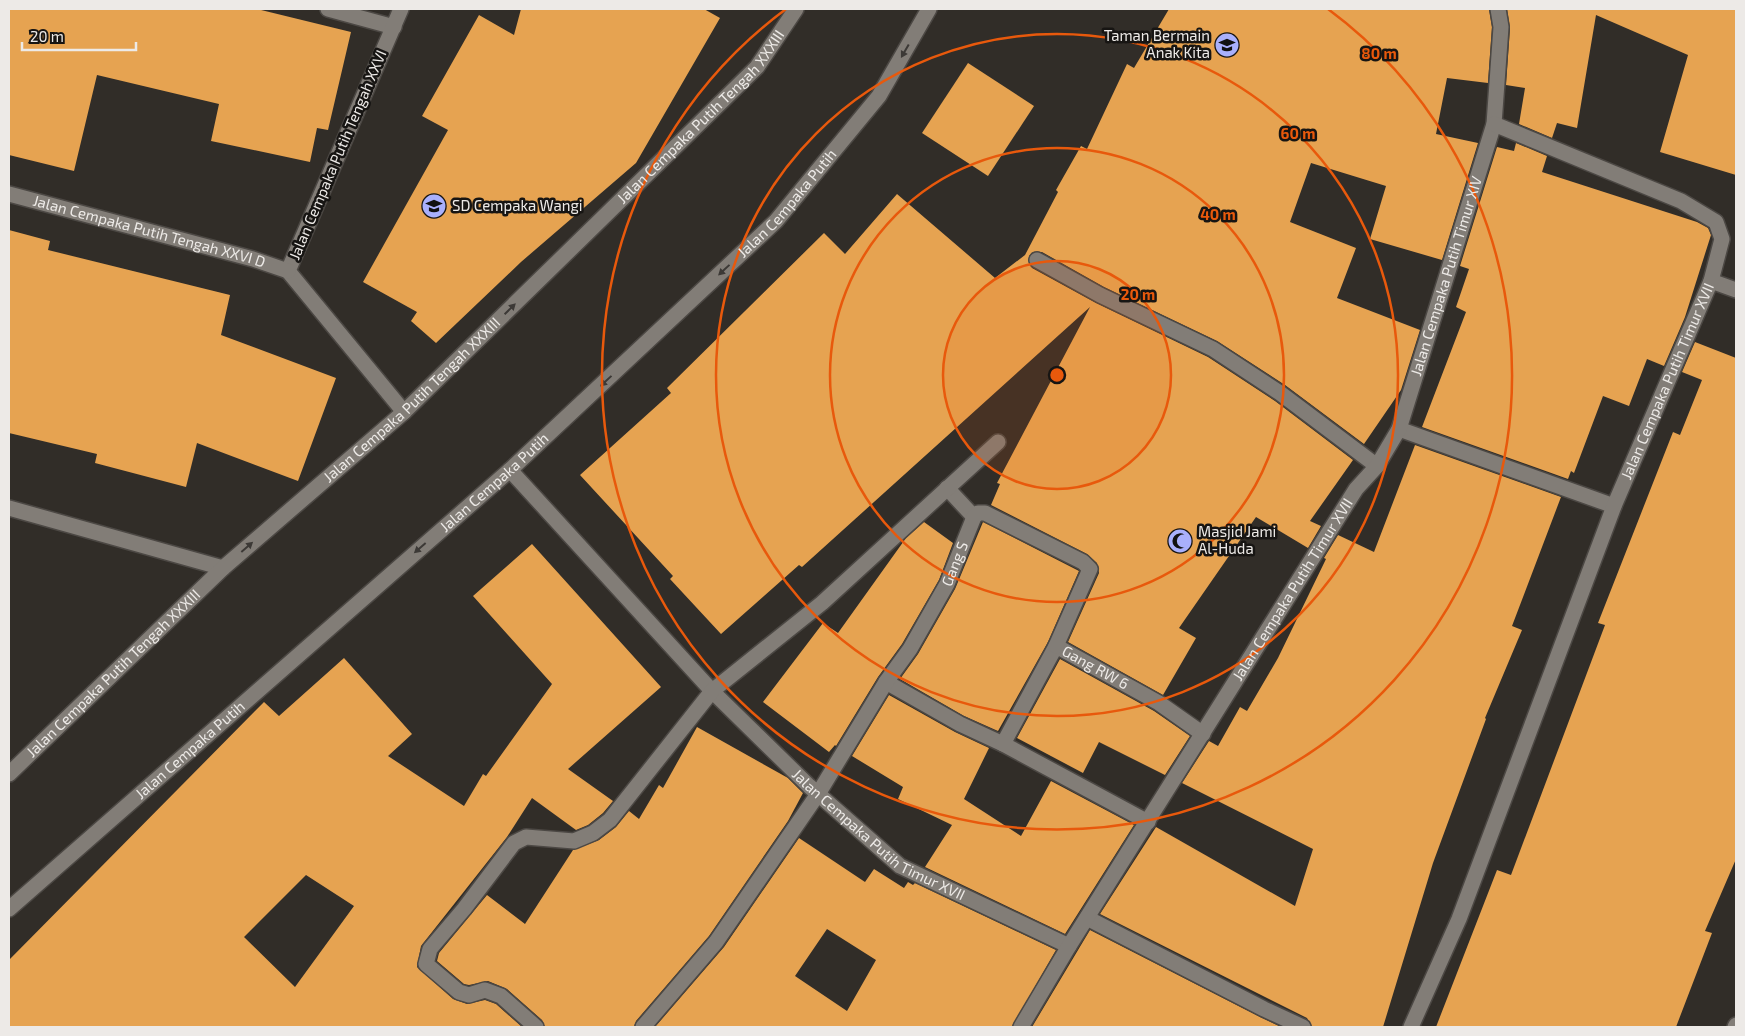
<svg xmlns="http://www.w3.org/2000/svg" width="1745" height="1036" font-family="'Exo 2',sans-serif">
  <rect width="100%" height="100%" fill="#312d28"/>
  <!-- building -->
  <g fill="#e6a351" fill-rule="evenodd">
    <path d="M9,9H257L351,32L328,130L317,128L310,162L211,141L219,104L97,75L74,171L9,155Z"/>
    <path d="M521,9H704L720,18L636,163L521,262L436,343L411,321L417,312L363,282L448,130L422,116L479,15L514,35Z"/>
    <path d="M1169,9H1489L1492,27L1488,83L1447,78L1436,134L1478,143L1442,260L1370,239L1386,186L1311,163L1290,222L1356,248L1337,298L1420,330L1401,390L1364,444L1285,385L1217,341L1104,287L1042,252H1033L1029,256V264L1032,268L1096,303L1208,357L1275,401L1353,460L1310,521L1321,526L1308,548L1256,517L1179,628L1196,638L1163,695L1068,642L1099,573L1097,563L1087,554L991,505L1000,484L997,483L1090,307L802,567L799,565L721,634L670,579L673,576L580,475L671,393L667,388L824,233L845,254L897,194L995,278L1025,255L1058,192L1056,190L1081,146L1087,149L1127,64L1134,68Z"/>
    <path d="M1507,9H1736V175L1660,152L1688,55L1596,15L1577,128L1557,123L1552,138L1519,124L1525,88L1506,85L1510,28Z"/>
    <path d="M968,63L1034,106L988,176L922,133Z"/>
    <path d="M1516,143L1547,156L1542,172L1697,222L1708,228L1711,235L1685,317L1664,366L1647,359L1629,406L1603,396L1574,473L1571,471L1568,479L1422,427L1466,312L1456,307L1469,269L1460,266L1497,147L1514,151Z"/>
    <path d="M9,230L50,241L48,250L230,295L221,335L336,378L298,481L197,443L186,487L95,463L97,454L9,433Z"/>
    <path d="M1695,342L1736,358V859L1705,931L1712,933L1676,1027H1436L1497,870L1511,875L1605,625L1598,623L1673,432L1680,435L1702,380L1682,372Z"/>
    <path d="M1415,445L1561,497L1512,626L1522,630L1485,718L1486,719L1433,863L1383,1027H1312L1307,1018L1100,914L1156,827L1295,906L1313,849L1182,783L1209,741L1218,746L1240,707L1247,711L1278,658L1326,559L1324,558L1338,535L1374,552Z"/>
    <path d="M924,522L953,543L939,580L902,644L878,677L836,746L835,745L829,752L763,702L823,623L838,633L906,538Z"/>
    <path d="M983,522L1079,571L1048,642L998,731L964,716L900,679L918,654L955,589Z"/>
    <path d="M532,544L661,687L568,769L613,801L603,813L588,825L576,830L532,798L507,837L421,946L417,967L453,999L467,1004L485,1000L496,1004L522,1027H9V960L264,702L279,716L344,658L412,734L388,756L464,806L483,774L486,776L552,684L473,596ZM306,875L354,906L295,987L244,937Z"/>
    <path d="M1060,659L1154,711L1190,736L1165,775L1099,742L1083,773L1017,738Z"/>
    <path d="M889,695L955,732L989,748L964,799L1021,836L1051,781L1134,825L1065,934L925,867L952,825L898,799L903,787L852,756Z"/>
    <path d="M697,727L788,778L803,793L788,821L709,936L636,1021L634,1027H545L542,1020L507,989L488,981L469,985L464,984L437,961L439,953L487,895L525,924L573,850L599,840L616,827L629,811L639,819L659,785L663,788Z"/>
    <path d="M799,838L865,882L874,869L904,888L908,882L913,885L915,883L1056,950L1012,1027H655L724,947ZM827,929L876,960L847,1011L795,976Z"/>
    <path d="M1090,930L1260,1017L1281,1027H1032Z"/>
  </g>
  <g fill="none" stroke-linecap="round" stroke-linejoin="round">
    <defs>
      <g id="street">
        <path d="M328,9L394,27"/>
        <path d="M401,9L288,271L404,412"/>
        <path id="s1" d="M9,194L253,259L288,271"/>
        <path d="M1037,260L1100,295L1213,349L1280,393L1377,466"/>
        <path d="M1711,281L1736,290"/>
        <path d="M1399,429L1614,506"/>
        <path id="s2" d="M510,470L712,691L809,786L900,866L1069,946"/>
        <path d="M947,488L974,517"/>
        <path d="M9,508L223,568"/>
        <path d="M886,682L960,724L1003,744"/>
        <path id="s3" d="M9,774L223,568L404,412L757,67L796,9"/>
        <path id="s4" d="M1148,822L1003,744L1056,646L1159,703L1203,734"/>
        <path id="s5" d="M9,909L510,470L776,221L879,96L929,9"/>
        <path d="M1087,918L1264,1009L1303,1027"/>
        <path d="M536,1027L501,996L485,990L469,995L459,992L426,964L430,949L464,909L514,843L526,837L574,841L593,833L610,820L712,691L822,603L998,442"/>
        <path id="s6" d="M643,1027L716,942L818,794L886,682L910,649L947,584L974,517L978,513H985L1083,562L1090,569L1056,646"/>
        <path id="s7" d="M1021,1027L1069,946L1356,489L1377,466L1399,429L1494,124L1501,27L1498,9"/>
        <path id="s8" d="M1411,1027L1459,919L1614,506L1711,281L1722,239L1716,222L1681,201L1494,124"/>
        <path d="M1735,1027L1736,1025"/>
      </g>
    </defs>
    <!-- street casing -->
    <use href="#street" stroke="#4c4844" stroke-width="18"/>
    <!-- street -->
    <use href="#street" stroke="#827d77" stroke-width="15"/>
  </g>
  <!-- one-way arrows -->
  <defs><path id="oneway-solid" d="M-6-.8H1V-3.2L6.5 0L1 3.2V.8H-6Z" transform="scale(1.25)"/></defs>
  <g fill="#3c3936">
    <use href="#oneway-solid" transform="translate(905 51) rotate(120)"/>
    <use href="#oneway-solid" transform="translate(724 270) rotate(137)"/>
    <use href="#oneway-solid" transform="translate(510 309) rotate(-44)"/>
    <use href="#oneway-solid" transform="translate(606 381) rotate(137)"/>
    <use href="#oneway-solid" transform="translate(247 547) rotate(-41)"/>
    <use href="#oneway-solid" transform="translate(420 548) rotate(139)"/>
  </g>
  <!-- distance rings -->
  <circle cx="1057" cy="375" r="114" fill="#e8590c" fill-opacity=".12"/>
  <g fill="none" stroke="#e8590c" stroke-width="2.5">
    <circle cx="1057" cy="375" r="114"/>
    <circle cx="1057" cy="375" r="227"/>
    <circle cx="1057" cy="375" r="341"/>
    <path d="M1328 9A455 455 0 1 1 786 9"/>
  </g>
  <!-- icons -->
  <defs>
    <symbol id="school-disc" viewBox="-11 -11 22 22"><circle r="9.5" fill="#a9b0fc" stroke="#171513"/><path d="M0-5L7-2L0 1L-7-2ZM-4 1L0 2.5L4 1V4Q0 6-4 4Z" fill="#111"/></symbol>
    <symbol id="mosque-disc" viewBox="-11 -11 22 22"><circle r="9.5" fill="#a9b0fc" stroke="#171513"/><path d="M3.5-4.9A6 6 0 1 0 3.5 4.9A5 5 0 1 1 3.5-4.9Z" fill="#111"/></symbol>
  </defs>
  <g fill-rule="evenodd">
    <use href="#school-disc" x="1213" y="31" width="28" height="28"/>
    <use href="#school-disc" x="420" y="192" width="28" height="28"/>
    <use href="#mosque-disc" x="1166" y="527" width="28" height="28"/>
  </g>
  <g text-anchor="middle" stroke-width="5" stroke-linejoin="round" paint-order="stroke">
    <!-- poi labels -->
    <g font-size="15" fill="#edeae7" stroke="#171513" text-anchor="start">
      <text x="1210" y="41" text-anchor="end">Taman Bermain<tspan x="1210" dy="17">Anak Kita</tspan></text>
      <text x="452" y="211">SD Cempaka Wangi</text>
      <text x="1198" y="537">Masjid Jami<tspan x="1198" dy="17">Al-Huda</tspan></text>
    </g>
    <!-- street labels -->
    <g font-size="15" fill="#edeae7" stroke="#171513">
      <text dy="5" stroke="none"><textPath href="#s3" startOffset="955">Jalan Cempaka Putih Tengah XXXIII</textPath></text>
      <text transform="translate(338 155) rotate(-67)" y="5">Jalan Cempaka Putih Tengah XXVI</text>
      <text dy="5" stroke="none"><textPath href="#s5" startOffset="1051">Jalan Cempaka Putih</textPath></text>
      <text dy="5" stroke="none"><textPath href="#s1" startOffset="145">Jalan Cempaka Putih Tengah XXVI D</textPath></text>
      <text dy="5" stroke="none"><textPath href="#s7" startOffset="868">Jalan Cempaka Putih Timur XIV</textPath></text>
      <text dy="5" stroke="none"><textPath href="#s8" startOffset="695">Jalan Cempaka Putih Timur XVII</textPath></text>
      <text dy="5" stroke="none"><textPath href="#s3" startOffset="550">Jalan Cempaka Putih Tengah XXXIII</textPath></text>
      <text dy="5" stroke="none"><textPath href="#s5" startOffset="646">Jalan Cempaka Putih</textPath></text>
      <text dy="5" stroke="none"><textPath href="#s6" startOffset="560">Gang S</textPath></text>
      <text dy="5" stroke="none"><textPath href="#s7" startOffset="515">Jalan Cempaka Putih Timur XVII</textPath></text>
      <text dy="5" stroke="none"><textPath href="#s4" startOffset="321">Gang RW 6</textPath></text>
      <text dy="5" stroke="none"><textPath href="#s3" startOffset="145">Jalan Cempaka Putih Tengah XXXIII</textPath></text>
      <text dy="5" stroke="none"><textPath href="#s5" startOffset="241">Jalan Cempaka Putih</textPath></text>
      <text dy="5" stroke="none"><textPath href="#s2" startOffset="521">Jalan Cempaka Putih Timur XVII</textPath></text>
    </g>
  </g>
  <circle cx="1057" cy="375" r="8" fill="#e8590c" stroke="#171513" stroke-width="2.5"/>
  <g font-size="15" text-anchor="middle" font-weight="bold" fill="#e8590c" stroke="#171513" stroke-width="5" stroke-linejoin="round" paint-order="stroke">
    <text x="1379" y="59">80 m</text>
    <text x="1298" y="139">60 m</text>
    <text x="1218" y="220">40 m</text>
    <text x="1138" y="300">20 m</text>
  </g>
  <!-- border -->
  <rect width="1745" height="1036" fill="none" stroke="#edeae7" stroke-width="20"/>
  <!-- scale -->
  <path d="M22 42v8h114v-8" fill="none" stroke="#edeae7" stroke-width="2.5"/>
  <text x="30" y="42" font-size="15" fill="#edeae7" stroke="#171513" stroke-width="4" paint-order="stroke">20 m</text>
</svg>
